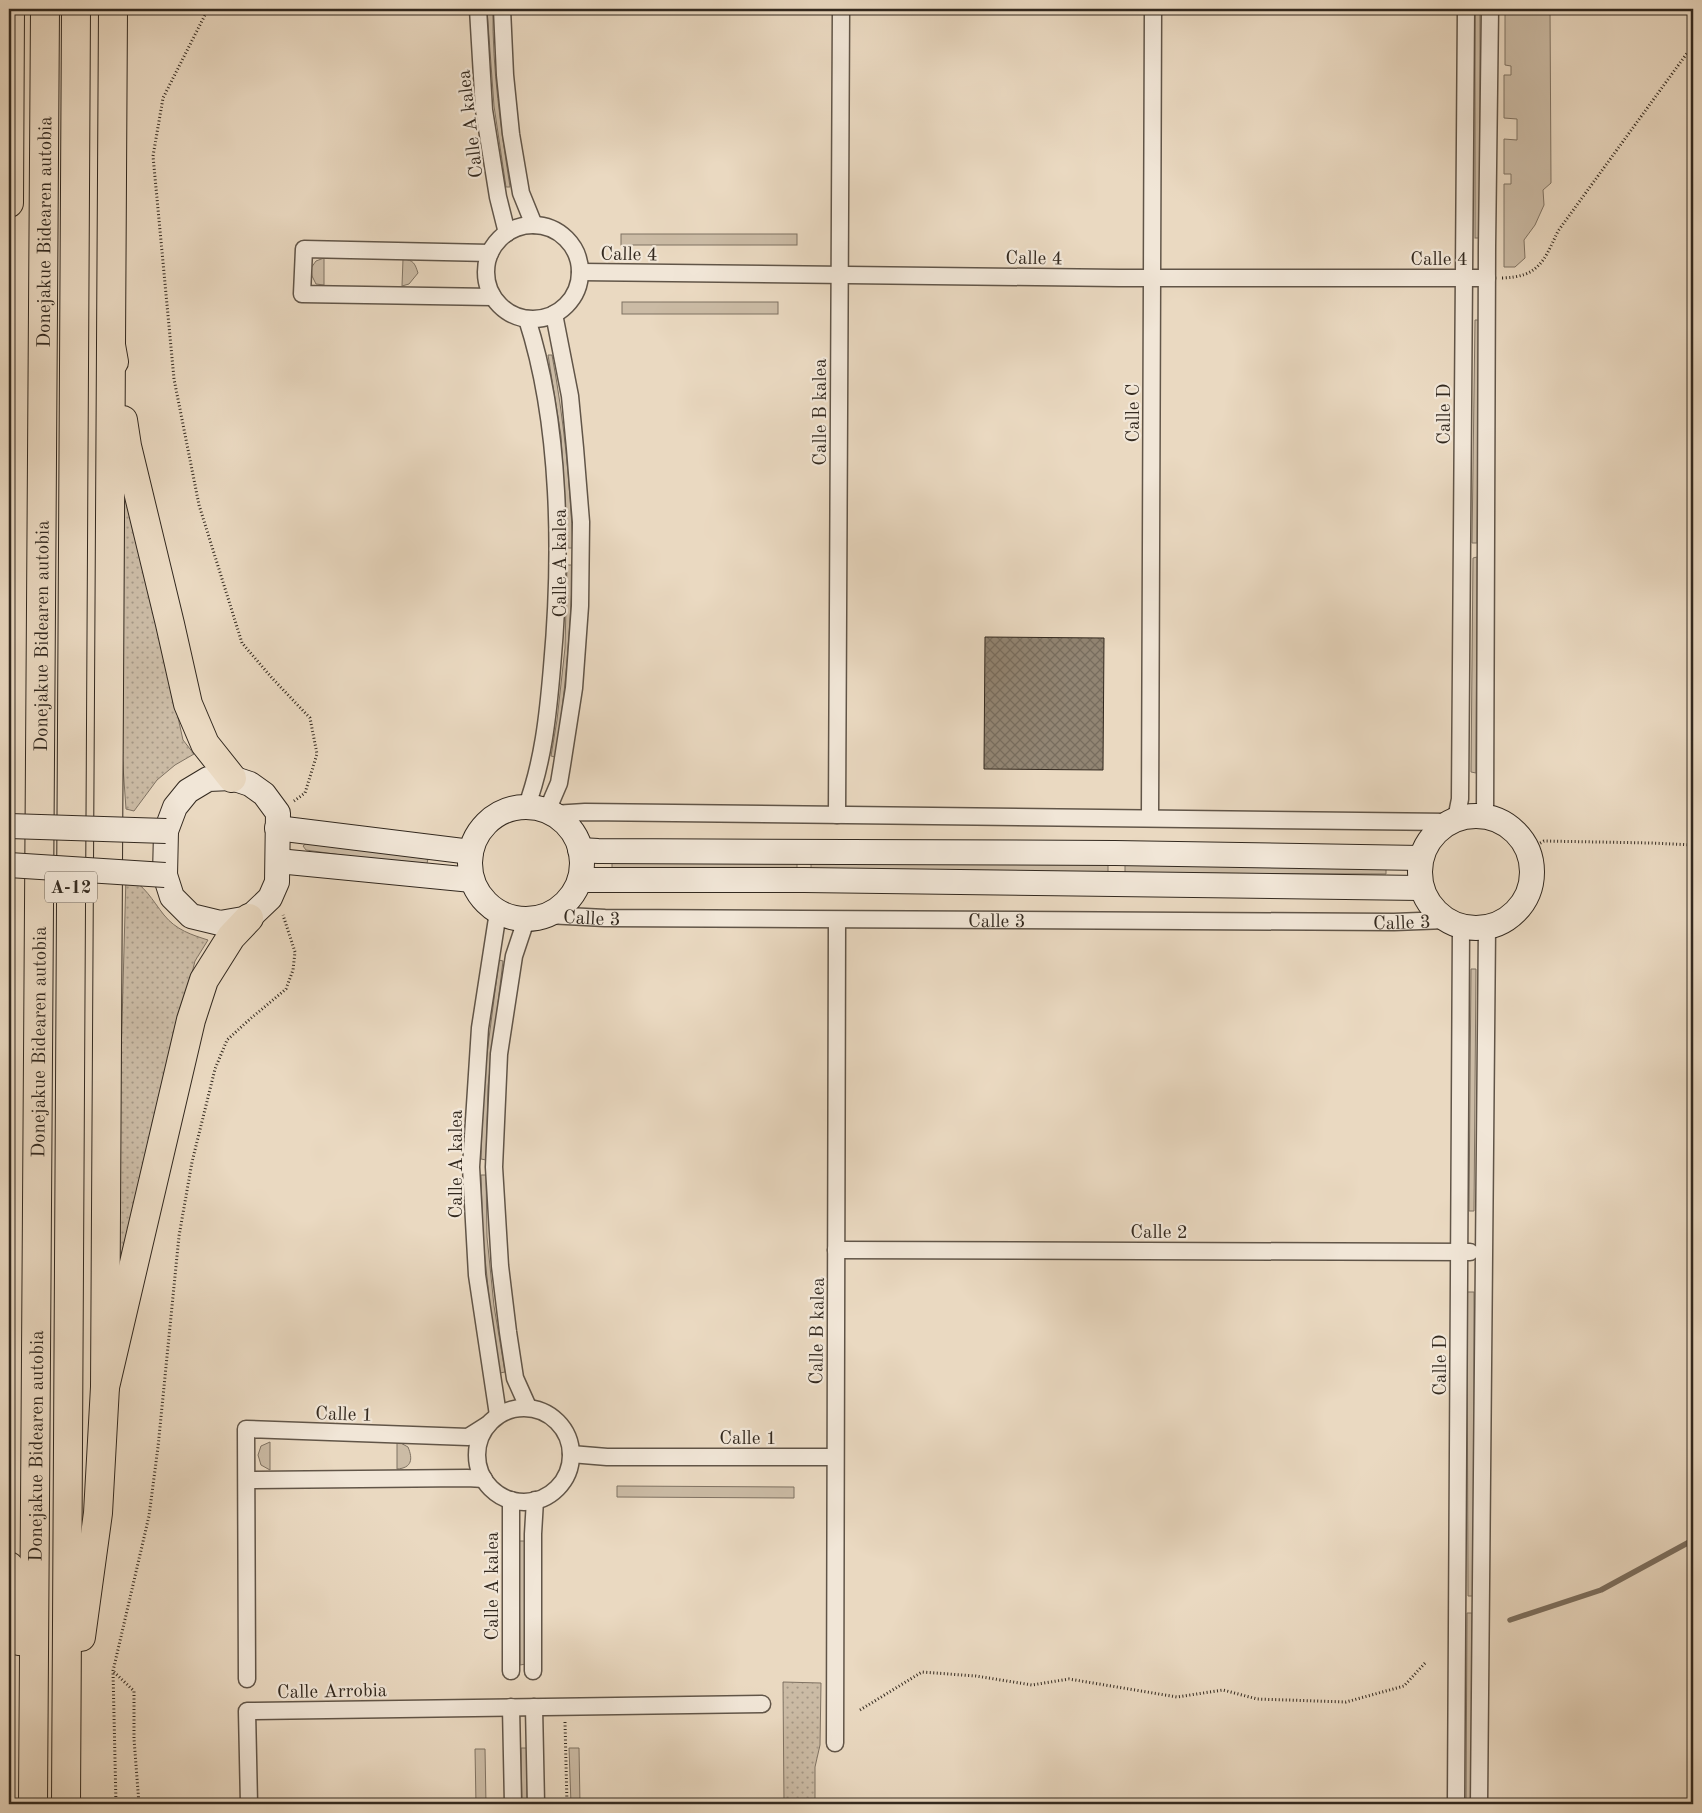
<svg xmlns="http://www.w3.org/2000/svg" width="1702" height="1813" font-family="'Old Standard TT',serif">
  <defs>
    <pattern id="grass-dots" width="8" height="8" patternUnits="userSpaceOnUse" patternTransform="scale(1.25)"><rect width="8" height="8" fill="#cbbba5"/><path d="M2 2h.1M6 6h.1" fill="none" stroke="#a59886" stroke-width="1.8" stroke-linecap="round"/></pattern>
    <pattern id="building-cross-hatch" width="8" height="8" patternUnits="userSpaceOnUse" patternTransform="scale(1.25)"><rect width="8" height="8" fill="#928573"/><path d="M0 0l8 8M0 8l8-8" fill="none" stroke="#786d5e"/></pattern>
  </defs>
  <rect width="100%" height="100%" fill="#ead9c1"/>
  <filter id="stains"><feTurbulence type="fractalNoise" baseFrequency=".004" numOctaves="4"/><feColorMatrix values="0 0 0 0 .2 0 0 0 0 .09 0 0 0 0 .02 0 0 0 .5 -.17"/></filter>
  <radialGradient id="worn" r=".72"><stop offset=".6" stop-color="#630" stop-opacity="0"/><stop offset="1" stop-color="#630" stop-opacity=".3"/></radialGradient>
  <!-- grass -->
  <g fill="url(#grass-dots)" stroke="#7f7262">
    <path d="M118,446L183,740L194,754L175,765L157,780L134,811L126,809L116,667Z"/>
    <path d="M126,876C145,885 152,900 164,915C176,930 192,935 208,940L195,961L115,1280Z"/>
    <path d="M783,1682L821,1683L820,1745L815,1767V1804H784Z"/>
  </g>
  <!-- garden -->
  <g fill="#cbbba5" stroke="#7f7262">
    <path d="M487,9H493C492,69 501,128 510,187H506L494,106Z"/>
    <rect x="1475" y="9" width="5" height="229"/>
    <path d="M1505,9H1550L1551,183L1543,190L1544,205L1535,225L1524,240L1525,258L1515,267H1504V184H1511V174H1504V139L1517,140V119L1504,118V75H1511V66L1505,65Z"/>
    <rect x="621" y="234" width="176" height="11"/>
    <path d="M324,258V285L316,284L312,276L311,268L316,261Z"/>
    <path d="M403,259C414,260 415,264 418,273L409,284L402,286Z"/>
    <rect x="622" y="302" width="156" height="12"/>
    <path d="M1475,320H1479L1477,543H1472Z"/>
    <path d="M548,355H552C564,419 570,483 573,548H568L561,436Z"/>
    <path d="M1477,557L1476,773L1471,772L1473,558Z"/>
    <path d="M567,565H573C570,629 566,693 555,757L551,756L557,720L565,648Z"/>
    <path d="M308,842L428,859L426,867L306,850L303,846Z"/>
    <path d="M612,861L797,862V871L612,869Z"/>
    <path d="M811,861L1108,863V873L811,871Z"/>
    <path d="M1125,863L1386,864V874L1125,873Z"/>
    <path d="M499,960L503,961L488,1086L486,1160L481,1159L483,1085Z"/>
    <path d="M1471,969H1476L1474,1211H1469Z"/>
    <path d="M481,1175H486L487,1237L494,1306L505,1372L500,1373L490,1307L483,1238Z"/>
    <path d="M1467,1292H1474V1596H1468Z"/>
    <path d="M397,1441L408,1447C413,1459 412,1468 397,1469Z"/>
    <path d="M270,1442V1470L261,1465L258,1455L261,1446Z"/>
    <path d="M617,1486L794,1487V1498L617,1497Z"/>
    <path d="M519,1541H525L526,1664L520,1665Z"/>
    <path d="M1467,1613H1472L1471,1804H1466Z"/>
    <path d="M521,1748H527V1804H522Z"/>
    <path d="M569,1748H579L580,1804H571Z"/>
    <path d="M475,1749H485L486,1804H476Z"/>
  </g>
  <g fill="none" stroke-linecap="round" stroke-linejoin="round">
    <!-- stream -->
    <path stroke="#7c6f5f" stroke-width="5.5" d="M1510,1620L1601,1590L1693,1540"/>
  </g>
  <!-- building -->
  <path fill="url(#building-cross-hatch)" stroke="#33291f" d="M985,637L1104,638L1103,770L984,769Z"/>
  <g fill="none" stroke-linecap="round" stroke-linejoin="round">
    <defs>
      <g id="street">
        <path d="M478,9L484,110L498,197L507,233"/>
        <path d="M502,9L505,75L511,134L521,193L534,225"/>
        <circle cx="533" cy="272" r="47"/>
        <path d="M490,253L304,249L302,294L493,297"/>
        <path d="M580,272L1119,278H1487"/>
        <path d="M526,808C543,763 548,715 552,667C562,557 561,424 527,319"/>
        <path d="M547,811L559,783L562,765L574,688L580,606L581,522L575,448L570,396L554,314"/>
        <path d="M553,814L585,812L1450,822"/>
        <path d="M837,815L841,9"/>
        <path d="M1485,816L1487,246L1490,9"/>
        <path d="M1150,818L1153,9"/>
        <path d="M1456,819L1460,799L1466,9"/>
        <path d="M498,912L480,1028L471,1167L477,1275L498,1415"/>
        <path id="s1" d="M547,915L605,918L803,919L1394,922L1446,920"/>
        <path d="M526,920L514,956L499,1054L494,1167L500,1266L508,1332L515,1378L528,1407"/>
        <path d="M836,1250L1470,1252"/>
        <circle cx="524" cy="1455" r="47"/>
        <path d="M571,1454L607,1457H834"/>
        <path d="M247,1480L467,1478L484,1479"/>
        <path d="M511,1500V1671"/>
        <path d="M533,1671V1534L535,1500"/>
        <path d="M247,1679L246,1429L468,1437L487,1425"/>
        <path d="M511,1707L513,1804"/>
        <path d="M534,1707L536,1804"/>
        <path d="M835,1743L837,920"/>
        <path d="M249,1804L247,1711L762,1704"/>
        <path d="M1456,1804L1461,927"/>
        <path d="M1479,1804L1487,927"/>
      </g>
      <g id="secondary">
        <path d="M232,778L250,784L264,794L278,813L277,882L270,898L249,918L220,923L191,916L172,897L165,875L166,831L175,807L188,791L208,779Z"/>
        <circle cx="526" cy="863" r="56"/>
        <circle cx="1476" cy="872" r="56"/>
        <path d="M277,828L471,852"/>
        <path d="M580,850L598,851L1115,853L1421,858"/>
        <path d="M278,861L472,880"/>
        <path d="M580,880H804L1421,888"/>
      </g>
      <g id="highway">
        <path d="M113,9L111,345L114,362"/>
        <path d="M9,203L10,9"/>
        <path d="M123,420L127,446L170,624L188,704L205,744L232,778"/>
        <path d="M105,1387L111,345"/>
        <path d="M9,1566L18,1641"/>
        <path d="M81,1637L98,1513L105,1387L191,1020L204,980L231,937L249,918"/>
        <path id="s2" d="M33,1804L45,9"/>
        <path d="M66,1804L76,9"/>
      </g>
    </defs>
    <!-- street casing -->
    <use href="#street" stroke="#615548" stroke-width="19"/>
    <!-- secondary casing -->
    <use href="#secondary" stroke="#33291f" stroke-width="26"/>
    <!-- highway casing -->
    <use href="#highway" stroke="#33291f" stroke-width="30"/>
    <!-- path -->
    <g stroke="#33291f" stroke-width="3" stroke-dasharray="1 2.5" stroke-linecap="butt">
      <path d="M208,9L163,98L153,156L174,379L199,505L242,643L272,678L310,718L317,754L305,793L294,801"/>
      <path d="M1502,278C1539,277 1544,261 1558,231L1693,45"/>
      <path d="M1528,850L1544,841L1651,843L1693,845"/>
      <path d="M114,1672L134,1691V1739L139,1804"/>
      <path d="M860,1710L922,1672L976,1676L1032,1685L1069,1679L1177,1697L1223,1690L1257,1699L1346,1702L1404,1686L1426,1662"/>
      <path d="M565,1722L567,1804"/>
      <path d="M116,1804L113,1671L149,1516L158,1447L179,1236L192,1162L215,1069L227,1040L250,1019L286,989L293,970L295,952L283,915"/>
    </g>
    <!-- street -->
    <use href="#street" stroke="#f1e6d7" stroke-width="16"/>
    <!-- secondary -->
    <use href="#secondary" stroke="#f1e6d7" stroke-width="24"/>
    <!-- highway -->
    <use href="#highway" stroke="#ead9c1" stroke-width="28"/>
    <defs>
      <g id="secondary-bridge">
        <path d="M9,826L166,831"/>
        <path d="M9,865L165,875"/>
      </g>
    </defs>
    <!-- secondary-bridge casing -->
    <use href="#secondary-bridge" stroke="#33291f" stroke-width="26" stroke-linecap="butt"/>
    <!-- secondary-bridge -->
    <use href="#secondary-bridge" stroke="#f1e6d7" stroke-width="24"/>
  </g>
  <g text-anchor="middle" stroke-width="4.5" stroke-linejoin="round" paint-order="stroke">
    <!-- shield labels -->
    <rect fill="#f1e6d7" stroke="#6c6256" stroke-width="1" x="45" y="871.5" width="52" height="31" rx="4"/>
    <g font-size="18" font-weight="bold" fill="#33291f">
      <text x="71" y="893">A-12</text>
    </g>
    <!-- street labels -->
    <g font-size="19" fill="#33291f" stroke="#f1e6d7">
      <text transform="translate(469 124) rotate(-97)" y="7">Calle A kalea</text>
      <text dy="7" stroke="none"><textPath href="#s2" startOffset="1572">Donejakue Bidearen autobia</textPath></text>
      <text transform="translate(629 253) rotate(1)" y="7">Calle 4</text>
      <text transform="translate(1034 257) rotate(1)" y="7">Calle 4</text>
      <text x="1439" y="265">Calle 4</text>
      <text transform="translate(819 412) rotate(-90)" y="7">Calle B kalea</text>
      <text transform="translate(1132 413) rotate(-90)" y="7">Calle C</text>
      <text transform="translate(1443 414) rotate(-90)" y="7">Calle D</text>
      <text transform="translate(559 563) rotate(-90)" y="7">Calle A kalea</text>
      <text dy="7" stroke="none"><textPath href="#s2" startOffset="1168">Donejakue Bidearen autobia</textPath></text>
      <text dy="7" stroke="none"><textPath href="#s1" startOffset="45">Calle 3</textPath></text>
      <text dy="7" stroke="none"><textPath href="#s1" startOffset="450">Calle 3</textPath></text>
      <text dy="7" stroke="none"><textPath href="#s1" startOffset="855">Calle 3</textPath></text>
      <text dy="7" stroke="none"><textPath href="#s2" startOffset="762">Donejakue Bidearen autobia</textPath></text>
      <text transform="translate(455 1164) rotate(-90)" y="7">Calle A kalea</text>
      <text x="1159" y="1238">Calle 2</text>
      <text transform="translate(816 1331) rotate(-89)" y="7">Calle B kalea</text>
      <text transform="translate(1439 1365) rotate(-90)" y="7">Calle D</text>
      <text transform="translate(344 1413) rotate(2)" y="7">Calle 1</text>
      <text x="748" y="1444">Calle 1</text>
      <text dy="7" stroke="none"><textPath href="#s2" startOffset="358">Donejakue Bidearen autobia</textPath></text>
      <text transform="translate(491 1586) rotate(-90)" y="7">Calle A kalea</text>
      <text transform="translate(332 1690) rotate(-1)" y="7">Calle Arrobia</text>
    </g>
  </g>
  <!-- margin -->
  <rect width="1702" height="1813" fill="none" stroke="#ead9c1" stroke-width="30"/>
  <rect x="10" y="10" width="1682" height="1793" fill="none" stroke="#33291f" stroke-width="2.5"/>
  <rect x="15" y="15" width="1672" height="1783" fill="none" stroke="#33291f"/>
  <rect width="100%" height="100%" filter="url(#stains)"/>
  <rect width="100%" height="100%" fill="url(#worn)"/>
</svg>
